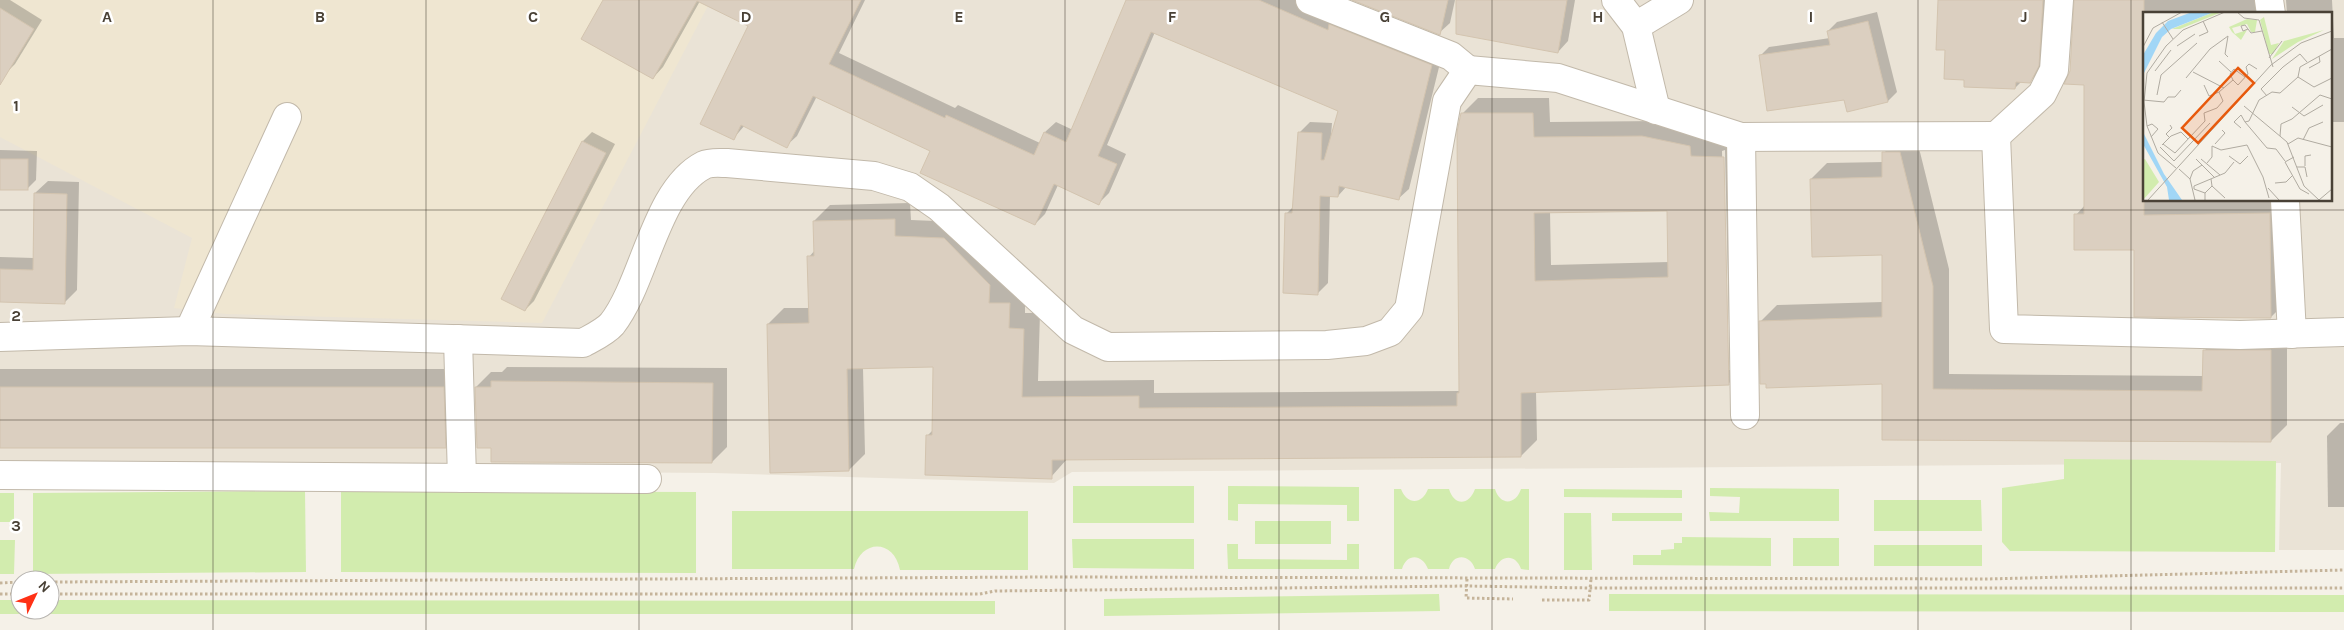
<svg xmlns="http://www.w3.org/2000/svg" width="2344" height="630" font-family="Karla,sans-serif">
  <rect width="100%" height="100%" fill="#f5f1e8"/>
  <!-- residential -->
  <path fill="#eae3d6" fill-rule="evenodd" d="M0,0H2344V550H2279L2281,463L1072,472L1054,483L714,473L0,468ZM2144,14H2330V200H2144Z"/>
  <!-- education -->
  <path fill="#efe6d1" d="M0,0H711L542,323L226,314L174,308L192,238L0,137Z"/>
  <!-- green -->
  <g fill="#d2ecae">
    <path d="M2064,459L2276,461L2275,552L2010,551L2002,542V488L2064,479Z"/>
    <rect x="1073" y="486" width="121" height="37"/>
    <path d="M1228,486L1359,487V521H1347V505L1238,504V521L1228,520Z"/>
    <path d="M1710,488L1839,489V521H1710L1709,512L1739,513L1740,497L1710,496Z"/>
    <path d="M1394,489H1401C1407,505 1422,505 1428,489H1449C1454,506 1469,506 1475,489H1495C1500,506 1516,505 1521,489H1529V570L1521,569C1516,554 1501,554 1495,569H1475C1470,554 1453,553 1449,569H1428C1422,554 1407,553 1402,569H1394Z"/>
    <path d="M1564,489L1682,490V498L1564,497Z"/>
    <path d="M305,491L306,572L33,574V493Z"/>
    <path d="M341,491L696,492V573L341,572Z"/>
    <rect x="0" y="493" width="14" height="29"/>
    <path d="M1874,500H1981L1982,531H1874Z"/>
    <path d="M732,511H1028V570H900C894,539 861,539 854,569H732Z"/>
    <path d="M1564,513H1591L1592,570H1564Z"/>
    <rect x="1612" y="513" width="70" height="8"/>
    <rect x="1255" y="521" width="76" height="23"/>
    <path d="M1682,537L1771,538V566L1633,565V555H1661V550L1674,549V543H1682Z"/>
    <rect x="1793" y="538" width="46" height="28"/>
    <path d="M1072,539H1194V569L1073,568Z"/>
    <path d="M0,540H15L14,574H0Z"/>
    <path d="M1227,544H1238V559L1347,560V544H1359V569H1228Z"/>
    <rect x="1874" y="545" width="108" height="21"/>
    <path d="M1439,594L1440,611L1104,616V599Z"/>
    <path d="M1609,594L2344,595V612L1609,611Z"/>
    <path d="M0,600H20V610H50V600L995,601V614H0Z"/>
  </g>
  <!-- shadow -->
  <g fill="#0003" fill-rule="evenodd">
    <path d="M0,0H10L42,20L15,64L6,73L0,70Z"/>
    <path d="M605,0H865L839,53L955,108L958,105L1040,143L1045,132L1056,122L1073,130L1127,0H1309L1442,55L1409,189L1398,199L1347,186L1338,196L1330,195L1328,283L1318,293L1287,213L1294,206L1300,132L1310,122L1332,123L1331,136L1339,110L1155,32L1107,145L1126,154L1109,193L1098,204L1058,185L1045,214L1035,224L932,150L817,96L797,136L786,146L745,125L733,139L749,26L700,1L663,67L653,78Z"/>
    <path d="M1356,0H1455L1450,23L1439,33Z"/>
    <path d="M1457,0H1575L1568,41L1558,52Z"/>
    <path d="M1939,0H2056L2044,67L2030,81H2022L2015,88L1965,79L1947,49Z"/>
    <path d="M2076,0H2269L2279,14H2144V200H2284L2285,303L2271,317L2136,249L2076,215L2085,205V84L2071,71Z"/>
    <path d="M2286,0H2332L2334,38H2344V122H2330V14H2287Z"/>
    <path d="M1877,12L1897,92L1888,101L1845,99L1760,56L1769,47L1830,38L1828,31L1837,22Z"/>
    <path d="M1478,98H1549L1550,122L1659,121L1706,130L1707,141H1739L1745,368L1728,384L1536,391L1537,440L1521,456L1067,459L1051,477L927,436L933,430L934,366L863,368L865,454L849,470L768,324L784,308H810L809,257L815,250L814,221L830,205L910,203L911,220L961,222L1005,269V287L1025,288V313H1040L1038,381L1154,380V393L1460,391L1462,114ZM1725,150L1730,370H1727L1722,151ZM1668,210L1669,262L1551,265L1550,211Z"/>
    <path d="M592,132L615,144L534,301L525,310L503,298L583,141Z"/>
    <path d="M1900,136H1916L1949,269V374L2204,376L2205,350L2221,334H2287V425L2271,441L1883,382L1761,321L1777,305L1883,302V253L1811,179L1827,163L1884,162V153Z"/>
    <path d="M0,150L37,151L36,180L27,189H0Z"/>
    <path d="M48,181L79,182L77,290L65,302L0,301V257L34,258L35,193Z"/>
    <path d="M507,367L727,368V447L712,462L492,446L476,387L491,372H502Z"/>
    <path d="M0,369H462L464,428L445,446H0Z"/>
    <path d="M2340,423H2344V507H2328L2327,436Z"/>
  </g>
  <!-- building -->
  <g fill="#dbcfc0" stroke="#d3c4af" fill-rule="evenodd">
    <path d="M603,0H861L829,64L945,118L946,115L1034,155L1044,132L1066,142L1126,0H1259L1328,30L1329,24L1432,65L1399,200L1339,186L1338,197L1320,196L1318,295L1283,293L1285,213H1292L1298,132L1322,133L1321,160H1324L1338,111L1151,32L1098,156L1117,164L1099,205L1054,184L1035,225L920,173L930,151L813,96L787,148L741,125L734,140L700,124L748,26L697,1L653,79L581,39Z"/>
    <path d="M1352,0H1448L1440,35Z"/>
    <path d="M1456,0H1567L1558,53L1456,34Z"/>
    <path d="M1938,0H2043L2039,66L2030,83L2016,82L2015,89L1964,87V80L1944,79L1945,50H1936Z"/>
    <path d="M2074,0H2144V215L2270,213L2271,318L2134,317V250H2074V214H2084V85L2064,84L2070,71Z"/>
    <path d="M0,8L34,29L0,85Z"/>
    <path d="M1868,21L1888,102L1847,112L1844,100L1767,111L1759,55L1830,45L1827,31Z"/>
    <path d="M1461,113H1533L1534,137L1642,136L1690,146L1691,156L1724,157L1729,385L1521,393V457L1052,460V479L925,475L926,435H932L933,367L847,369L849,471L770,473L767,324L809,323L807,256H814L813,221L895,219V236L944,238L990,285L989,303H1010L1009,328L1024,329L1022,397L1139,396V408L1457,406V393H1459L1457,132ZM1667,211L1668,277L1535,281L1534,213Z"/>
    <path d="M582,141L606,153L525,311L501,299Z"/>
    <path d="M1882,152H1900L1933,286V389L2202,391L2203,350H2271V442L1882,440V384L1766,388V384H1760L1759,321L1882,317V255L1812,257L1810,179L1882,177Z"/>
    <rect x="0" y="159" width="28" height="31"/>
    <path d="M34,193L67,194L65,304L0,302V269L33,270Z"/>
    <path d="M491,381L713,383L712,463L491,462V448H477L475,387H491Z"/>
    <path d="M0,387H444L446,448H0Z"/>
  </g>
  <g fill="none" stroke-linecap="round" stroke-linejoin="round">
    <defs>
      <g id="street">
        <path d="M1310,0L1451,56L1468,70"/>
        <path d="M1616,0L1636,26L1656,110"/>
        <path d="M2269,0L2271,14"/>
        <path d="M1636,26L1679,0"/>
        <path d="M1996,136L2042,94L2054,70L2059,0"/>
        <path d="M1741,137L1745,415"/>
        <path d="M2285,200L2292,334"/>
        <path d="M189,331L287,117"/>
        <path d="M0,337L189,331L583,343C592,338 605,332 612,324C645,282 655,190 704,165C710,162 720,163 727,163L874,176L910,187L939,207L1073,330L1108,347L1327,345L1366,341L1390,332L1409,309L1447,101L1468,70L1558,78L1741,137L1996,136L2004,329L2240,335L2344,332"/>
        <path d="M458,339L462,478"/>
        <path d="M0,475L647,479"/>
      </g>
    </defs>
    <!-- street casing -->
    <use href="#street" stroke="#c2b9aa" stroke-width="30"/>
    <!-- path -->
    <g stroke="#c5b49a" stroke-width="3" stroke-dasharray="2.5 2.5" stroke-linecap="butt">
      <path d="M1467,579L1466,598L1513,599"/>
      <path d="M50,582L1050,577L1987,579L2344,570"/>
      <path d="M0,583L20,582"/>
      <path d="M0,594H20"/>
      <path d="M50,594H980L995,591L1467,586L1590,588H2344"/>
      <path d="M1542,600H1589L1591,579"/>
    </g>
    <!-- street -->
    <use href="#street" stroke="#fff" stroke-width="28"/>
  </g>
  <!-- grid -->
  <path fill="none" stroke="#494136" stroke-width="1" stroke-opacity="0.55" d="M213,0V630M426,0V630M639,0V630M852,0V630M1065,0V630M1279,0V630M1492,0V630M1705,0V630M1918,0V630M2131,0V630M0,210H2344M0,420H2344"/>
  <!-- overview -->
  <g transform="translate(2143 12)">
    <rect width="189" height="189" fill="#f5f1e8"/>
    <path d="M71,0H79L37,17H29ZM121,5L128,33L136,31L130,42H126L117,8ZM104,7L114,8L112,20H108L104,12L89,16L92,22L104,18L98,28L89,20L86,15ZM181,18L155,30L129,47L141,29ZM2,147L16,170L0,188V148Z" fill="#d2ecae"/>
    <path d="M49,0H71L28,17L19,25L0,63V43L13,21L25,9ZM0,120L21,162L39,188H26L24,175L0,132Z" fill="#a1d6f6"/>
    <path fill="none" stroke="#b0aba1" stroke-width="1" d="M94,0L101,6L116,8L130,55M19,10L30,27M105,17L100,19L98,14L102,13L108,21L119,19M56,24L65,20L60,9M34,34L52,22M0,35L10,16L39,0M126,46L139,29M76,49L88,60M166,56L177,50L176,44M12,59L28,38M50,60L81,76M155,65L171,75L189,66M43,66L67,37L85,24L82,42L85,45M90,68L87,62L91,57L102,65M61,73L66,84L76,80M14,83L18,63L54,31M124,84L118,77L140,55L157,42L164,50M0,88L21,90L25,85H32L38,78M101,94L144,130L161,174L176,188M149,95L161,104L180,93M102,110L124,136L133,137L142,149M4,114L9,112L15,117L8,125M98,116L91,110L98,103L102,110L106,109L116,88L129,80L137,81L155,65L157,55L189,37M137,124L138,112L149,107L177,83L189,87M26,125L23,122L29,116L27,113M160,128L166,116L180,110M20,132L32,141L62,109L61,101L74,96L80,89L76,80L90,68L95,73L105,62L103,55L106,52L114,57M72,132L82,121L79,118M145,132L155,126L189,135M19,133L28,124L38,120L45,127M17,135L31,149L67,111M86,144L97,152L105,144M151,145L142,150L157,177L166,182M53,147L72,166M58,147L77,163M64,151L69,145V134L78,138L104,133L120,165L126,186M162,154V144L168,143M154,155H162L164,165M33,156L15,141L4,114L1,90L4,61L23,34L40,18L82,0M36,157L47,167L52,188M47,167L50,159L59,153M132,171L143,170L149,164M69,174L82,186M125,176L136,188M62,181L69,174L68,167M5,188L128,53L158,31L189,19M62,188V181L51,177V174L82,161L91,150M176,188L189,177"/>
    <path fill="#e8590c" fill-opacity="0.15" stroke="#e8590c" stroke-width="2.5" d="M95,56L111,71L55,131L39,116Z"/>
    <rect width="189" height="189" fill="none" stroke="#494136" stroke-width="2.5"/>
  </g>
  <g font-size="16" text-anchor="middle" font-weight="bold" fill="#494136" stroke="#fff" stroke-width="5" stroke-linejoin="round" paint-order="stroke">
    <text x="107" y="22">A</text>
    <text x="320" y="22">B</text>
    <text x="533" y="22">C</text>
    <text x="746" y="22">D</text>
    <text x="959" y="22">E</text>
    <text x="1172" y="22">F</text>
    <text x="1385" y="22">G</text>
    <text x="1598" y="22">H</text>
    <text x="1811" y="22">I</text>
    <text x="2024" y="22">J</text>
    <text x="16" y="111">1</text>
    <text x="16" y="321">2</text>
    <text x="16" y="531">3</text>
  </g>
  <!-- north arrow -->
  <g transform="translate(35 595) rotate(47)"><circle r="24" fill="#ffffff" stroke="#b6b3af"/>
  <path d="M0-4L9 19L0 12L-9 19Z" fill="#ff3116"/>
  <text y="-8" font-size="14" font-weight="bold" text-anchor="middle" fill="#494136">N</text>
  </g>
</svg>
